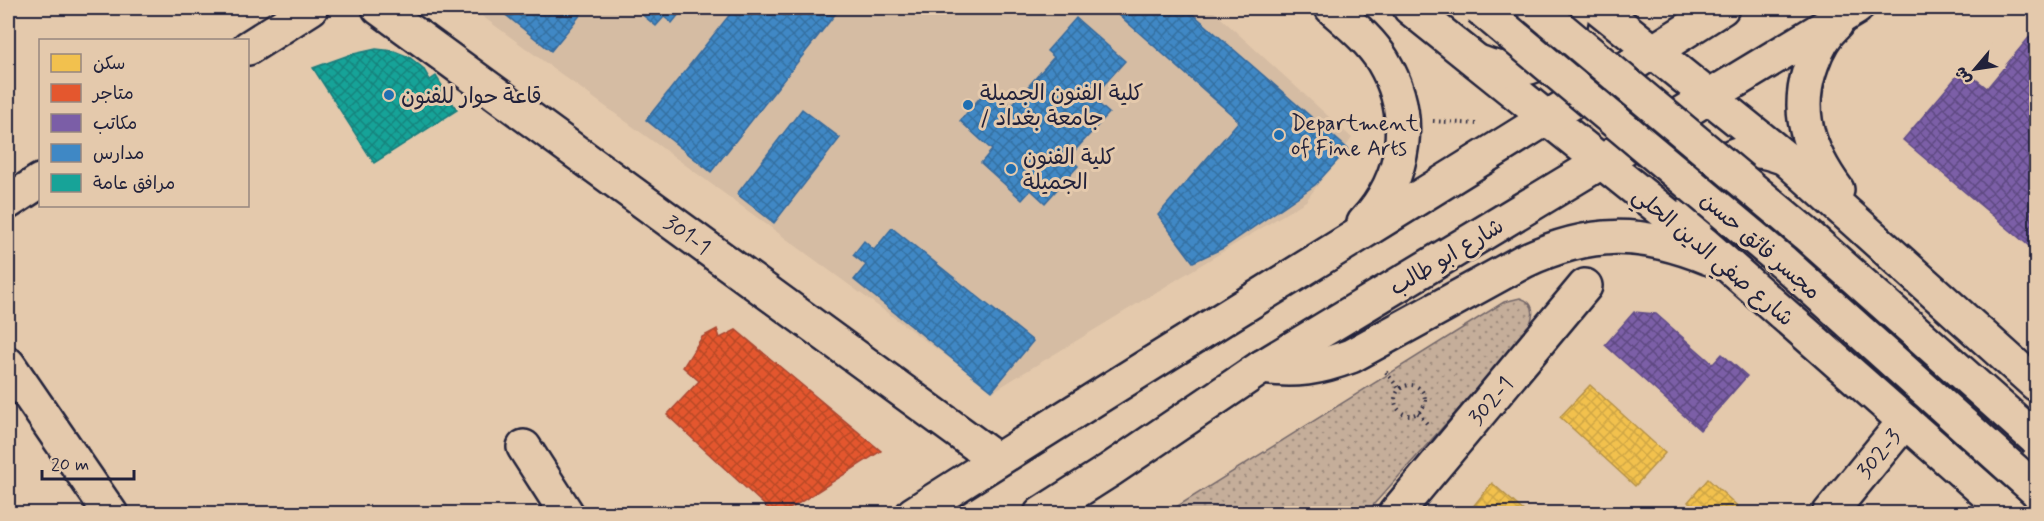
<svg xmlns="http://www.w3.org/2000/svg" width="2044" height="521" font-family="Mynerve,'Playpen Sans Arabic',sans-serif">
  <defs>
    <pattern id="grass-dots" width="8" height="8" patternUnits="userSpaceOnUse" patternTransform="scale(1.5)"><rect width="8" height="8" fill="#c5ae9a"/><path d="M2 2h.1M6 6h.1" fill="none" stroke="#a08d7f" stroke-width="1.8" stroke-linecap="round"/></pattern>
    <pattern id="homes-cross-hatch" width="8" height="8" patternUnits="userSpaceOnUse" patternTransform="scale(1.5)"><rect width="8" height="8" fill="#f2c14e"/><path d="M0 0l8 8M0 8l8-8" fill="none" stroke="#cfa645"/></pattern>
    <pattern id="shops-cross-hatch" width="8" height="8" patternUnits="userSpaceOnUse" patternTransform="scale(1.5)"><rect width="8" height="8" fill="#e4572e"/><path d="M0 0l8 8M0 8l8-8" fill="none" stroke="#b84828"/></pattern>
    <pattern id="offices-cross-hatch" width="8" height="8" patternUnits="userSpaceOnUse" patternTransform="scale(1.5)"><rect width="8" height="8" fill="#7b5ea7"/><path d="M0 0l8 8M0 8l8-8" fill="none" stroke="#5f4982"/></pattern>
    <pattern id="schools-cross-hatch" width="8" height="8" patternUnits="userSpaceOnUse" patternTransform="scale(1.5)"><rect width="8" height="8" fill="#3f88c5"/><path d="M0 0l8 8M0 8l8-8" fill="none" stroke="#346fa1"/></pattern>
    <pattern id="public-cross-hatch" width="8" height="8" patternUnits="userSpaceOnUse" patternTransform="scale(1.5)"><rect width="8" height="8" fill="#17a398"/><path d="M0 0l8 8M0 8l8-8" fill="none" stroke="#14847d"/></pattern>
  </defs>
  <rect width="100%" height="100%" fill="#e4c9ac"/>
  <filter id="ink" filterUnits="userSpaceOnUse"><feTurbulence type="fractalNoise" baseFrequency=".0167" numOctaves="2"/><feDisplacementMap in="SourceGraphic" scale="12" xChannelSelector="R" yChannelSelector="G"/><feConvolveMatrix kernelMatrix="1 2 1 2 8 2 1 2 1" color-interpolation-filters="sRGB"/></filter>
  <g filter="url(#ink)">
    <!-- built -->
    <path fill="#d5bca3" d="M471,8H1210L1352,138L1306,201L994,391Z"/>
    <!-- grass -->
    <path fill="url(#grass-dots)" stroke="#74686a" stroke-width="1.5" d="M1520,298C1540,304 1532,321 1525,335L1366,513L1165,514L1504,302Z"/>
    <!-- homes -->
    <g fill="url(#homes-cross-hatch)" stroke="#b49148" stroke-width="1.5">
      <path d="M1590,385L1665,453L1635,486L1560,417Z"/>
      <path d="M1708,479L1746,514H1700L1688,502Z"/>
      <path d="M1492,483L1527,514H1467Z"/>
      <path d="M1684,506L1693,514H1678Z"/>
    </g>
    <!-- shops -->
    <path fill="url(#shops-cross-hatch)" stroke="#aa4732" stroke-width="1.5" d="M717,329L720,338L736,330L881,451L782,514H774L667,415L699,381L683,367L702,337Z"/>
    <!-- offices -->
    <g fill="url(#offices-cross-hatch)" stroke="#604c87" stroke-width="1.5">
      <path d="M2036,29V252L1903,140L1963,69L1987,88Z"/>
      <path d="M1634,312L1656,314L1713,364L1722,354L1747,376L1700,430L1605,345Z"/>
    </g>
    <!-- schools -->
    <g fill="url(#schools-cross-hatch)" stroke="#36699c" stroke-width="1.5">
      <path d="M497,8H586L551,51Z"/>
      <path d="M634,8H684L672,23L664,17L656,26Z"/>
      <path d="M735,8H831L837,12L711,172L646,120Z"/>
      <path d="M1111,8H1186L1348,149L1315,185L1223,248L1193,262L1158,215L1239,121Z"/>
      <path d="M1076,18L1125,61L1092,98L1109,113L1069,157L1078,166L1045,203L1031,190L1022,200L981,163L992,150L960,121L989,87L1011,106L1054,57L1047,51Z"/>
      <path d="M802,109L840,138L774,223L737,194Z"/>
      <path d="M892,228L1033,341L992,391L854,280L866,265L853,255L864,241L874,250Z"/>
    </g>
    <!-- public -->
    <path fill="url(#public-cross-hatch)" stroke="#1a7c7c" stroke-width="1.5" d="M376,49L394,51L409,57L423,68L430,80L436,76L457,110L374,163L313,68L349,55Z"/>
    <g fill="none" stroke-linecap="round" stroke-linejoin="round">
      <defs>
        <g id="minor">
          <path d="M379,8L997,460"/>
          <path d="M248,48L311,8"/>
          <path d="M8,202L40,181"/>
          <path d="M8,364L111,514"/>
          <path d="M524,447L567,514"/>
          <path d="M1395,514L1585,286"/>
          <path d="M1829,514L1905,421"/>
        </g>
        <g id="major">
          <path d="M1332,8C1350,24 1370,40 1383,61C1415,115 1407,177 1364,223"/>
          <path d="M1410,8L1704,244L2010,514"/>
          <path d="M1599,8L1785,158L2036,384"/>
          <path d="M1836,24C1825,34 1817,49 1812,63C1794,111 1808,150 1837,190"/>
          <path d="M1481,63C1525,82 1572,58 1572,8"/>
          <path d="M1696,219C1690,185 1719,153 1753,151C1764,150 1774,154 1785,158"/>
          <path d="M1262,367C1296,372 1319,368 1351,356L1524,261C1591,230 1640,230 1709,258"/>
          <path d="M913,514C1181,342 1454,178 1722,8"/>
          <path d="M1041,514L1110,470L1262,367L1856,8"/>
        </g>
      </defs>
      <!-- minor casing -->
      <use href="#minor" stroke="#22223b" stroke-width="38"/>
      <!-- major casing -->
      <use href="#major" stroke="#22223b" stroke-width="38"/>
      <!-- path -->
      <g stroke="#22223b" stroke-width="4" stroke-dasharray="1.5 4.5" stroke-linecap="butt">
        <path d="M1433,121L1476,124"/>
        <path d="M1386,372L1400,390"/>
        <circle cx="1410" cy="400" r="15"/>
        <path d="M1418,413L1429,426"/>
      </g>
      <!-- minor -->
      <use href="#minor" stroke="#e4c9ac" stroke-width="33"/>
      <!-- major -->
      <use href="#major" stroke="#e4c9ac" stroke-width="33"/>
      <defs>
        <g id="major-bridge">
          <path d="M1480,8L1783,262L2036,490"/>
          <path d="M1536,8L1806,234L2036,439"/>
        </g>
      </defs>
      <!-- major-bridge casing -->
      <use href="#major-bridge" stroke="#22223b" stroke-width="38" stroke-linecap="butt"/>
      <!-- major-bridge -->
      <use href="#major-bridge" stroke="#e4c9ac" stroke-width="33"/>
    </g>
  </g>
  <!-- markers -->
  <g fill="#1f6fb2" stroke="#e4c9ac" stroke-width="2">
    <circle cx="389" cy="95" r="6"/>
    <circle cx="968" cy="105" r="6"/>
    <circle cx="1279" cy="135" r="6"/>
    <circle cx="1011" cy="169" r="6"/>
  </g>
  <g text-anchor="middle" stroke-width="6" stroke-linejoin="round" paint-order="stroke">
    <!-- poi labels -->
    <g font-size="22" fill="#22223b" stroke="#e4c9ac" text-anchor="start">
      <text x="980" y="100">كلية الفنون الجميلة<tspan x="980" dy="25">/ جامعة بغداد</tspan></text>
      <text x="401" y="103">قاعة حوار للفنون</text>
      <text x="1291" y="130">Department<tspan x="1291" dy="25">of Fine Arts</tspan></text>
      <text x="1023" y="164">كلية الفنون<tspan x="1023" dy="25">الجميلة</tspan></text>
    </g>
    <!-- street labels -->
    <g font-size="22" fill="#22223b" stroke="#e4c9ac">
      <text transform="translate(688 234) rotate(36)" y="8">301-1</text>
      <text transform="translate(1761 245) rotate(41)" y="8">مجسر فائق حسن</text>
      <text transform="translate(1446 256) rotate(-31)" y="8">شارع ابو طالب</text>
      <text transform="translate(1714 256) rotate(40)" y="8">شارع صفي الدين الحلي</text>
      <text transform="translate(1490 400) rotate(-50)" y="8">302-1</text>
      <text transform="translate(1878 453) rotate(-51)" y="8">302-3</text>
    </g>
  </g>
  <!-- margin -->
  <rect width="2044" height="521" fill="none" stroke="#e4c9ac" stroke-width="30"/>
  <rect x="15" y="15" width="2014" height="491" fill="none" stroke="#22223b" stroke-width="2" filter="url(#ink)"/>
  <!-- legend -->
  <rect x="39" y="39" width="210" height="168" fill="#e4c9ac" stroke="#96867f" stroke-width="1.5"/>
  <rect x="51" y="54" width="30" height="18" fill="#f2c14e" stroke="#96867f" stroke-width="1.5"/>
  <text x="93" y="69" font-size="18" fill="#22223b">سكن</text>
  <rect x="51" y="84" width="30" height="18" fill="#e4572e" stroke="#96867f" stroke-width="1.5"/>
  <text x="93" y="99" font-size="18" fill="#22223b">متاجر</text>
  <rect x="51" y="114" width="30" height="18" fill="#7b5ea7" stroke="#96867f" stroke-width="1.5"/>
  <text x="93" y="129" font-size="18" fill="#22223b">مكاتب</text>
  <rect x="51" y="144" width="30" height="18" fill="#3f88c5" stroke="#96867f" stroke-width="1.5"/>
  <text x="93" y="159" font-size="18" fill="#22223b">مدارس</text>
  <rect x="51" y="174" width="30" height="18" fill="#17a398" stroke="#96867f" stroke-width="1.5"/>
  <text x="93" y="189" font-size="18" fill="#22223b">مرافق عامة</text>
  <!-- north arrow -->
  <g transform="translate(1975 69) rotate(241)" stroke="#e4c9ac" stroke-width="4.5" paint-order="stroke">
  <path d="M0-4.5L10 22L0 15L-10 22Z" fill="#22223b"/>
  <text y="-9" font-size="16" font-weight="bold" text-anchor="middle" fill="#22223b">ش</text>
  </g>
  <!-- scale -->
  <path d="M42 470v9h92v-9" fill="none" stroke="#22223b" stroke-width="3"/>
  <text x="51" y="470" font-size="18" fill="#22223b" stroke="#e4c9ac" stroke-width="4.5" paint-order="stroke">20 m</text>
</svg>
